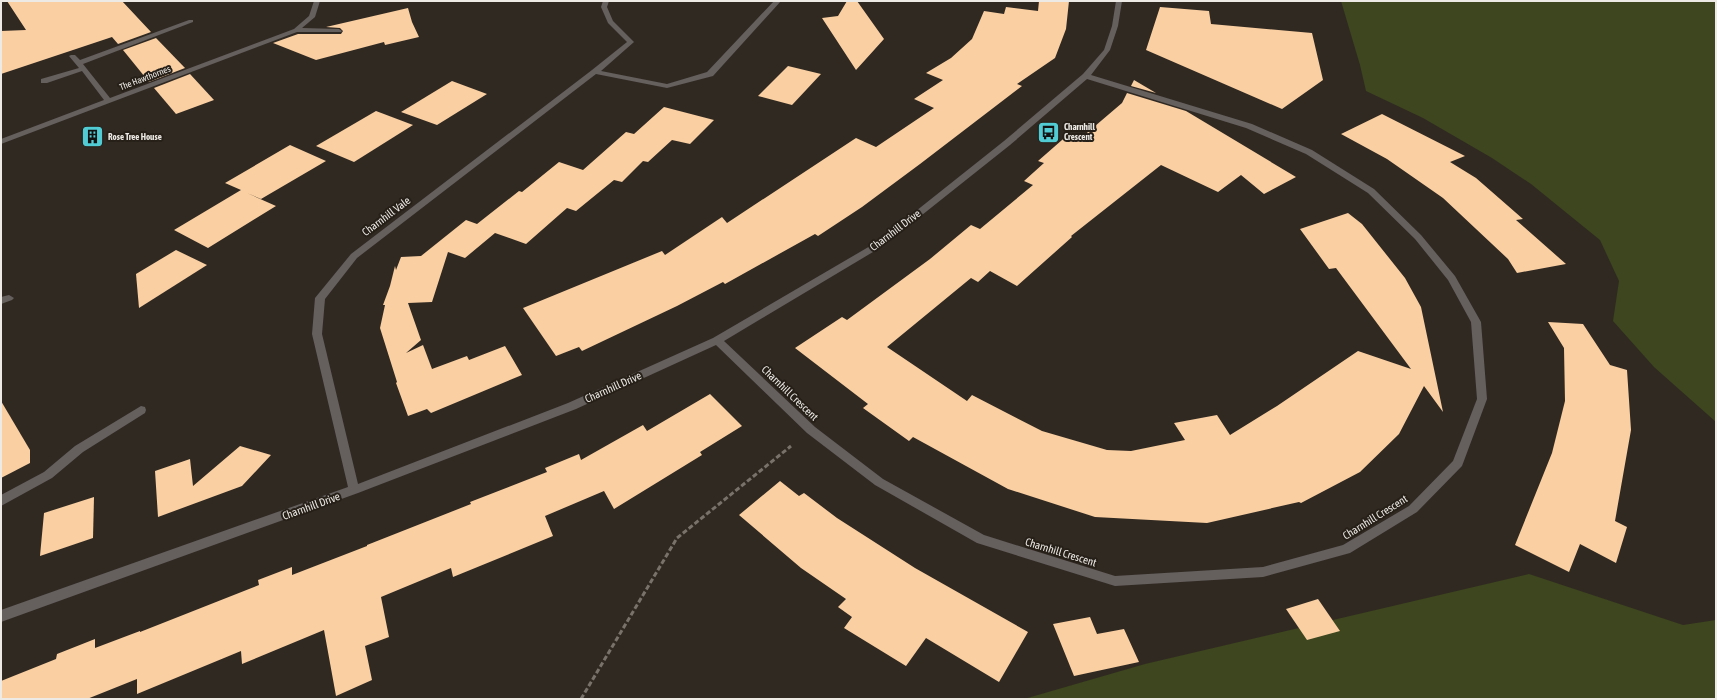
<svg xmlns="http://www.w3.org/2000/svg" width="1717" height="700" font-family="'Asap Condensed',sans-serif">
  <rect width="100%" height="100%" fill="#302922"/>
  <!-- green -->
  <g fill="#3d461e">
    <path d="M1341,1H1716V422L1654,367L1613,321L1619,281L1600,240L1531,184L1492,158L1423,118L1366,91L1360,65Z"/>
    <path d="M1529,574L1683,625L1716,620V699H1024L1145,664Z"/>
  </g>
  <!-- building -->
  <g fill="#facfa2">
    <path d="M7,1H122L151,32L118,44L112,37L1,74V31L26,30Z"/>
    <path d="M847,1H857L884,39L856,70L822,18L838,16Z"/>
    <path d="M1039,1H1069L1066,29L1055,58L1017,84L1022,86L920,164L862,207L818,236L815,234L725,284L723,282L677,306L582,351L579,347L556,356L523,308L662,251L665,255L722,217L727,223L856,138L876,147L934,108L914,99L943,80L926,73L951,58L972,39L984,11L1004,14L1006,7L1038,11Z"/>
    <path d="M1160,7L1209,11L1211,24L1312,33L1323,80L1282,109L1146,50Z"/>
    <path d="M408,8L412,22L419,37L385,45L384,42L316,60L273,43L298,34H341L343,31L340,28L326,27Z"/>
    <path d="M156,38L185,68L149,82L123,50Z"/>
    <path d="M788,66L821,74L792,105L758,96Z"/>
    <path d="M190,74L214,100L176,114L154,88Z"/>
    <path d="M1134,80L1156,93L1131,86Z"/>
    <path d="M452,81L487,94L437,125L401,112Z"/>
    <path d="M1127,93L1186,111L1296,177L1264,194L1241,175L1218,192L1161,165L1071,236L1072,237L1017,286L990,271L978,282L971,278L887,347L967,401L972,395L1042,431L1107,450L1131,451L1185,440L1174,423L1217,415L1230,435L1277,406L1358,351L1411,369L1336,268L1329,269L1300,229L1348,213L1362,224L1405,278L1421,307L1443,412L1424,386L1399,434L1360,472L1301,503L1299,502L1207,523L1095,517L1008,489L913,437L909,441L863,408L868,404L795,348L842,317L847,320L930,259L971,225L980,229L1033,185L1024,181L1044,163L1038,161L1070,133L1081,138L1122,103Z"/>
    <path d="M664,107L714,120L690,144L672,140L648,162L643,161L622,182L614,180L576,211L567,208L526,244L495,233L465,258L448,252L432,302L408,303L421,340L406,353L423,345L432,369L467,356L469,360L505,346L522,375L431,413L427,409L408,416L396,383L397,382L380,328L385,305H383L390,286L395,266L396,270L401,257L421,256L466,220L477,224L519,191L522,192L559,162L583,170L626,132L634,134Z"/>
    <path d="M376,111L413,125L354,162L316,146Z"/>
    <path d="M1382,114L1465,156L1450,162L1476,178L1523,219L1516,220L1566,264L1517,273L1508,259L1443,198L1387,159L1341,134Z"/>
    <path d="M290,145L326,161L261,199L247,193L276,206L208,248L174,230L241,190L225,183Z"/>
    <path d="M176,250L207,265L139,308L136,274Z"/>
    <path d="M1548,322L1583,324L1610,365L1627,370L1631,430L1615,521L1627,527L1616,563L1580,544L1569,572L1515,545L1552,453L1565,401L1564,348Z"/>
    <path d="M710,394L742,426L700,452L702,455L614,509L604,491L545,516L553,536L453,577L451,568L381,597L389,637L365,646L372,680L336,696L324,630L242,664L241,651L137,694V679L87,699H1V681L56,659L57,654L95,639V648L140,631V632L259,585L258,580L292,567V575L367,546V545L471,504L470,502L547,472L545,468L579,454L581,460L643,425L647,431Z"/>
    <path d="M1,401L30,450V463L1,478Z"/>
    <path d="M240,446L271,455L242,486L158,517L155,471L190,459L193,486Z"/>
    <path d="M780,481L799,496L804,493L837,518L915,568L1028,632L999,682L926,638L906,666L844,628L852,617L838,607L846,599L801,568L739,515Z"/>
    <path d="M94,497L93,538L40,556L44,513Z"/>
    <path d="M1318,599L1340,631L1307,640L1286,609Z"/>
    <path d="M1090,617L1097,634L1124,629L1139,662L1074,676L1053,624Z"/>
  </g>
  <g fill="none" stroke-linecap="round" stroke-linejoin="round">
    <!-- path -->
    <path stroke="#78726b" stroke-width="3" stroke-dasharray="5 2.5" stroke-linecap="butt" d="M581,699L677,538L791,446"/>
    <!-- minor -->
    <g fill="#655f5e" fill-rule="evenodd">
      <path d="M314,1H320L315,17L302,28L339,29L342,31L341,32H297L1,144V139L104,100L82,71L47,83H41V79L79,68L69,56L71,55H75L80,60L189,20H193V22L83,64L110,98L294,29L309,16Z"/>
      <path d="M603,1H609L607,7L613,21L634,42L601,71L667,84L707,72L774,1H781L713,76L667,88L596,74L357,258L325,299L322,334L358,484L568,403L713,338L877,242L1004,141L1083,74L1104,50L1112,26L1116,1H1122L1118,26L1110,50L1091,75L1252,124L1312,150L1374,189L1421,235L1455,276L1481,322L1487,399L1462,466L1417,512L1350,553L1263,577L1115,586L977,543L875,485L807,433L716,345L576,409L358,493L1,622V610L348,487L312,334L315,298L351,254L592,70L627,42L608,23L601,7ZM1087,79L1246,128L1306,154L1368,193L1415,239L1448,280L1471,322L1477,399L1453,461L1409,506L1343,545L1263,567L1115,576L984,535L883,479L815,427L724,341L883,246L1010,145Z"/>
      <path d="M9,295L14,298L12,300L1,304V297Z"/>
      <path d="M141,406L145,407L146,410L145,413L83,452L52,478L1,506V495L44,472L75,446Z"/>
    </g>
  </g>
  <!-- icons -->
  <defs>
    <symbol id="bus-square" viewBox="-11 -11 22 22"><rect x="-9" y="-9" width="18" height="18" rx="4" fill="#51ccd4" stroke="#262019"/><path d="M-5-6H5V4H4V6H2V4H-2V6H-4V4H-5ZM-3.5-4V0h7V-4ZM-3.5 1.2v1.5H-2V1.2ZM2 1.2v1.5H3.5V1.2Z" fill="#111"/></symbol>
    <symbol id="building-square" viewBox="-11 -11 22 22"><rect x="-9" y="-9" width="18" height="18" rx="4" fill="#51ccd4" stroke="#262019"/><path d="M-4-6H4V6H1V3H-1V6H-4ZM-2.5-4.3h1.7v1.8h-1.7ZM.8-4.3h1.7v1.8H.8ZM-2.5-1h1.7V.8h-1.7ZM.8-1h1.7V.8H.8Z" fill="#111"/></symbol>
  </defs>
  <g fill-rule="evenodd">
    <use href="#bus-square" x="1036" y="120" width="25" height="25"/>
    <use href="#building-square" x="80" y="124" width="25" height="25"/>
  </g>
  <g text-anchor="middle" stroke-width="4" stroke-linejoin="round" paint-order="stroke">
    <!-- far-street labels -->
    <g font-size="9" fill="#ede9e4" stroke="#262019">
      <text transform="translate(145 78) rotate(-21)" y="3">The Hawthornes</text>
    </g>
    <!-- far-poi labels -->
    <g font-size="9" font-weight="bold" fill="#ede9e4" stroke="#262019" text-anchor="start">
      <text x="1064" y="130">Charnhill<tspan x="1064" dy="10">Crescent</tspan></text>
      <text x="108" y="140">Rose Tree House</text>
    </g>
    <!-- street labels -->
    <g font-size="11" fill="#ede9e4" stroke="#262019">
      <text transform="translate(386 216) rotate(-37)" y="4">Charnhill Vale</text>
      <text transform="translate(895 230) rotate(-37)" y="4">Charnhill Drive</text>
      <text transform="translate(613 387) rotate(-24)" y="4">Charnhill Drive</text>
      <text transform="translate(790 393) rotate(44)" y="4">Charnhill Crescent</text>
      <text transform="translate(311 506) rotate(-20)" y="4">Charnhill Drive</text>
      <text transform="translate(1375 517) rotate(-32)" y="4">Charnhill Crescent</text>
      <text transform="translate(1061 552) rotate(17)" y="4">Charnhill Crescent</text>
    </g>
  </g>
  <!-- border -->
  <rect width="1717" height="700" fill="none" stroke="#ede9e4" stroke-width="4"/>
</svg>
